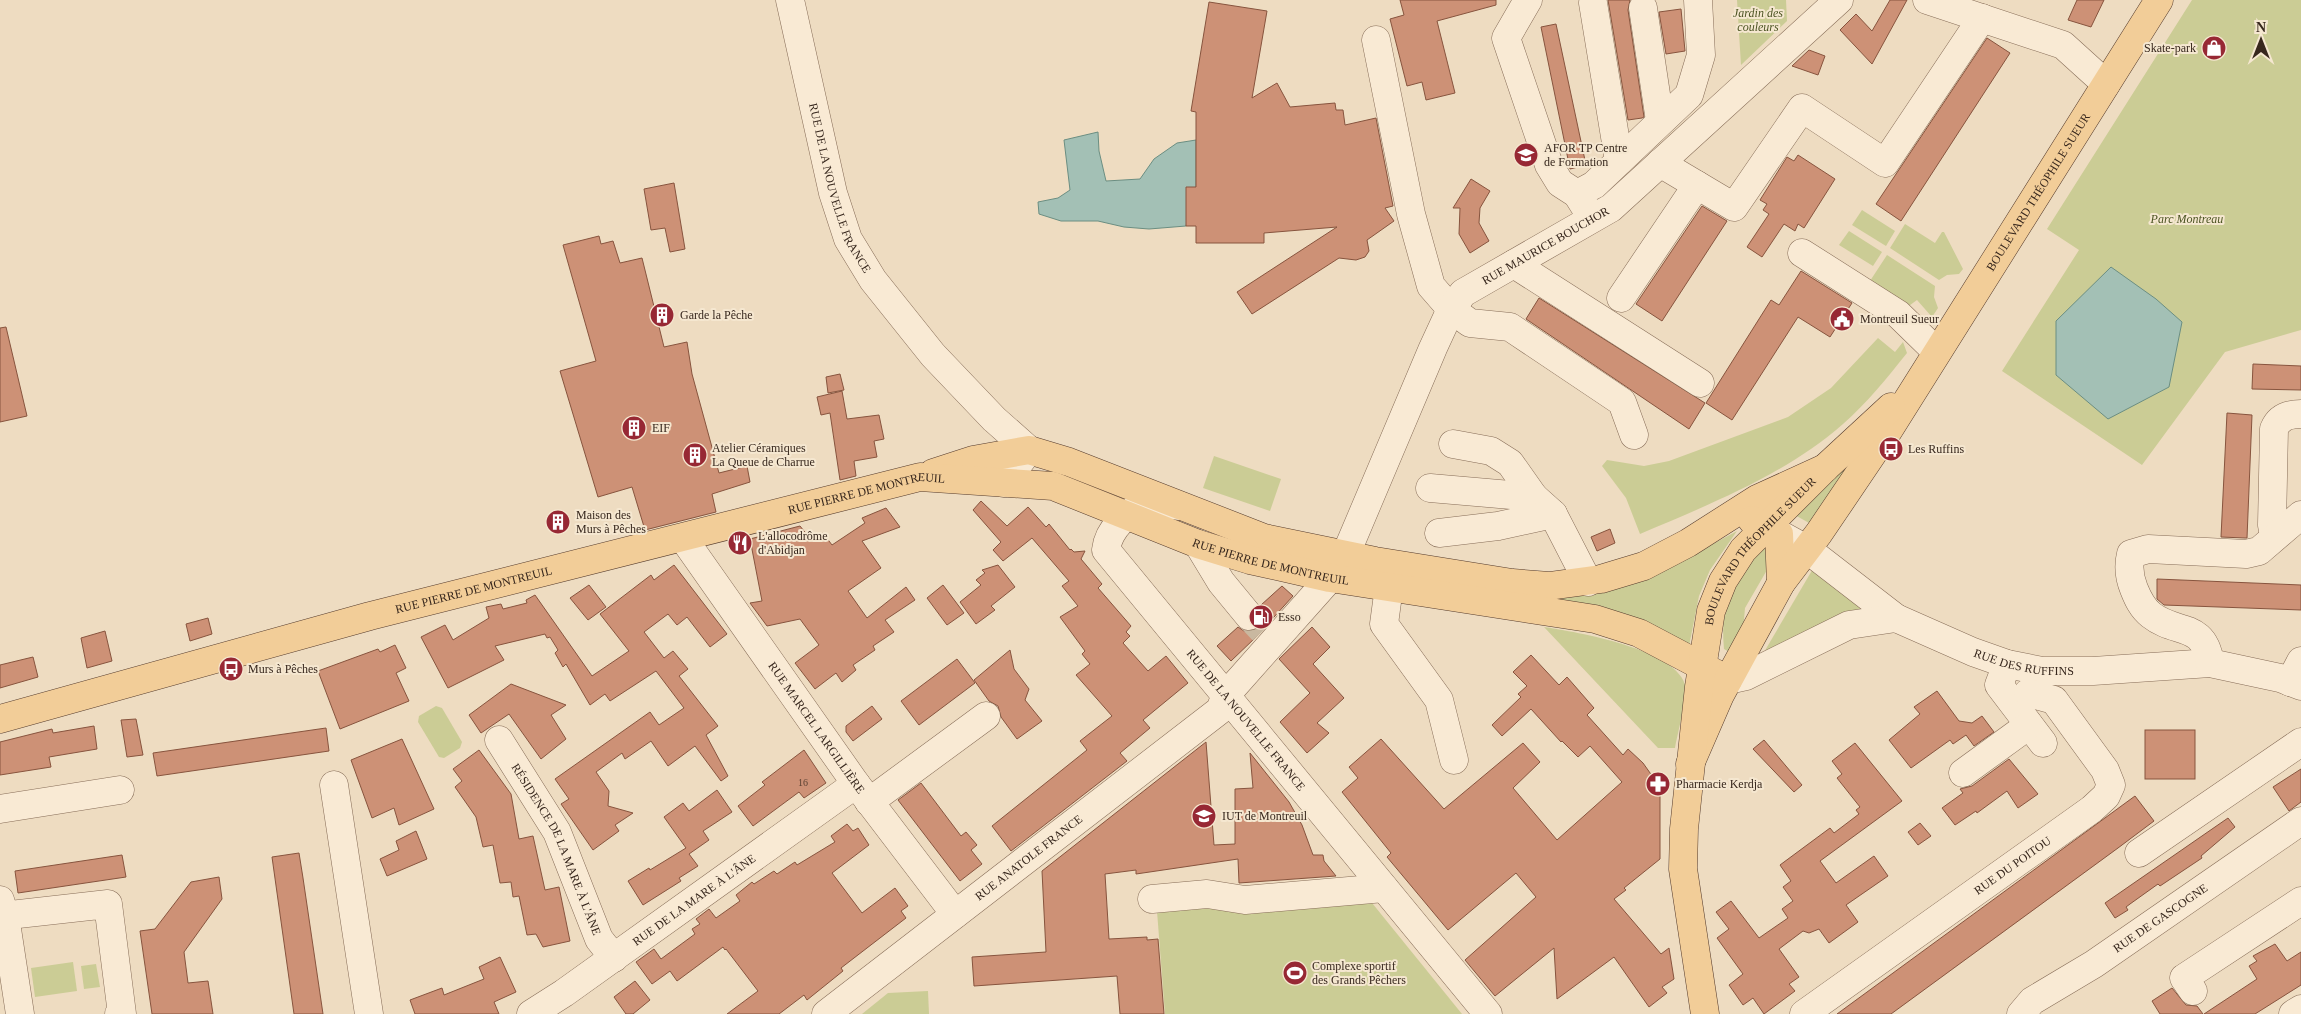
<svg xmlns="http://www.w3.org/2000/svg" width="2301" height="1014" font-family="'Times New Roman',serif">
  <rect width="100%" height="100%" fill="#eedcc1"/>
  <!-- green -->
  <g fill="#cbcc95">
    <path d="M1737,0H1786L1787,21L1741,65Z"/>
    <path d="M2192,0H2301V330L2225,352L2142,465L2002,371L2079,250L2047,229Z"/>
    <path d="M1862,210L1895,231L1886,246L1852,225Z"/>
    <path d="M1905,224L1935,243L1942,232H1944L1963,269L1959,274L1947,275L1939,280L1890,248Z"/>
    <path d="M1849,231L1882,252L1873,266L1839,245Z"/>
    <path d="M1887,255L1935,286L1934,297L1938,308L1932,317L1917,300L1906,308L1870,281Z"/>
    <path d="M1878,338L1895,352L1903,342L1907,353C1887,378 1867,403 1843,424C1785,475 1710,504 1640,534L1626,498L1602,466L1607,460L1644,466L1669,461L1788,417L1831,388Z"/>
    <path d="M1873,437L1811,524L1793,514Z"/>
    <path d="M1214,456L1281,479L1270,511L1203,488Z"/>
    <path d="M1737,531L1710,570L1699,596L1689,646L1537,597L1685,559Z"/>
    <path d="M1766,542L1767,570L1745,608L1743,631L1731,653L1724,649C1720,597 1732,580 1766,542Z"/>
    <path d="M1814,567L1875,613L1760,659Z"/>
    <path d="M1544,627C1576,632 1680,649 1686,688C1687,697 1677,736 1675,748H1658Z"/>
    <path d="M436,706L442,708L462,742L460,748L444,758L439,757L418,722L419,716Z"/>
    <path d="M1368,898L1462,1014H1165L1157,911Z"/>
    <path d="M73,962L77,991L35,997L31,968Z"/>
    <path d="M96,964L100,987L84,989L81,966Z"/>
    <path d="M928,991L929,1014H862L888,993Z"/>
  </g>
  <!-- water -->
  <g fill="#a3c0b5" stroke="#6b8e82">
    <path d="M1098,132L1099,151L1106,181L1140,179L1154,159L1177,143L1196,140V187L1186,226L1149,229L1124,227L1098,221H1061L1039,214L1038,202L1058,198L1070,190L1064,140Z"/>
    <path d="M2111,267L2156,299L2182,322L2169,387L2108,419L2056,375V321Z"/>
  </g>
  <!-- building -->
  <g fill="#cd9176" stroke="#87543e">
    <path d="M1400,0H1496V5L1437,21L1455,93L1426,100L1422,82L1407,86L1390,19L1404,15Z"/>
    <path d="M1608,0H1630L1628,10L1644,117L1642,118L1628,120Z"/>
    <path d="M1890,0H1907L1872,64L1840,30L1856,14L1872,31Z"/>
    <path d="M2077,0H2104L2091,27L2068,20Z"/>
    <path d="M1209,2L1267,11L1252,98L1277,83L1290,107L1335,103L1336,110H1343L1345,125L1376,118L1393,206L1385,208L1394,221L1367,240L1369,251L1365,257L1356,260L1339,258L1252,314L1237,292L1337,227L1264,233V243H1196V226H1186V187H1196V112L1191,111Z"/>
    <path d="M1681,9L1685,51L1666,54L1659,12Z"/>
    <path d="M1556,24L1586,165L1570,169L1541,27Z"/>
    <path d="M1987,38L2010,53L1901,221L1876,204Z"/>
    <path d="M1809,50L1825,56L1818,75L1792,66Z"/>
    <path d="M1798,155L1835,179L1804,228L1798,224L1795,231L1784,224L1762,257L1747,247L1769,214L1763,210L1767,204L1760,200L1787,157L1794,161Z"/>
    <path d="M1471,179L1490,191L1480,208L1479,223L1489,241L1470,253L1459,234L1460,208H1453Z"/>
    <path d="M674,183L685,249L670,252L665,228L651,230L644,189Z"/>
    <path d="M1702,206L1727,221L1662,321L1636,304Z"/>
    <path d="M599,236L601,244L613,241L620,263L642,258L664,347L687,342L692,374L719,473L747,466L750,482L712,494L716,512L645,530L632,487L598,497L560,371L596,361L563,245Z"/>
    <path d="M1801,271L1852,303L1830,337L1798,317L1732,420L1706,403L1771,300L1779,305Z"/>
    <path d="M1539,298L1705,403L1689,429L1526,319Z"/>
    <path d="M6,327L27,416L0,422V328Z"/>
    <path d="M2253,364L2301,366V390L2252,389Z"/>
    <path d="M840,374L844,390L828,393L826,377Z"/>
    <path d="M842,391L847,419L879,415L884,439L874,441L877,457L854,461L856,476L840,480L830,413L821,415L817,397Z"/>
    <path d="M2227,413L2252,415L2247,538H2245L2221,537Z"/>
    <path d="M981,501L1007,526L1028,507L1046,527L1049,524L1070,550L1071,549L1074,552L1085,551L1081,559L1102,584L1098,588L1131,626L1126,632L1130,636L1123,643L1148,671L1166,656L1188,683L1143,720L1150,728L1120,753L1127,761L1011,851L992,826L1087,750L1080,741L1112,716L1076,675L1090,664L1082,654L1085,651L1060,617L1078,606L1062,586L1069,581L1032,538L1003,561L993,550L1001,542L973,510Z"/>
    <path d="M886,508L900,527L862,541L881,568L848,591L867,618L906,587L915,600L885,620L894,632L873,646L875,650L853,665L856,670L842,682L836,673L815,689L795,663L819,645L800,619L767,626L750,603L762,601L750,539L800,526L812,541L823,533L832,545L865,523L862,518Z"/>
    <path d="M1610,529L1615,543L1597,551L1591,537Z"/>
    <path d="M674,565L727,634L710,647L687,617L677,625L668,614L644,632L664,658L673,651L688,669L679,676L718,726L706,735L728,776L721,781L695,746L668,766L651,741L625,759L622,753L596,772L609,791L608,806L633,813L615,825L619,831L593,850L561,804L569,799L555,779L650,712L659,725L684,708L656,671L610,701L605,694L590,705L566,664L563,667L555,653L558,650L550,637L547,638L545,634L495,646L504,660L448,688L421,637L445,625L453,640L489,618L486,607L501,604L503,609L527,603L526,600L535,595L592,676L629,651L600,614L651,575L654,580Z"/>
    <path d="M998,565L1015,587L991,606L995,610L976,624L960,602L981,585L976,580L985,573L982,570Z"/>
    <path d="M2157,579L2301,585V610L2164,605L2157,599Z"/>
    <path d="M589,585L606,607L588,620L570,598Z"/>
    <path d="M943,585L964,613L947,625L927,598Z"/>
    <path d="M1282,586L1293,596L1255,638L1231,661L1217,646L1238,627L1244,631H1251L1259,628L1263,622L1264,614L1261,605Z"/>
    <path d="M208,618L212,634L190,641L186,624Z"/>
    <path d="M1312,627L1330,647L1313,664L1344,698L1317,723L1329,733L1307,753L1280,722L1310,693L1279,659Z"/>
    <path d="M105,631L112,661L87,668L81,638Z"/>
    <path d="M395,645L406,668L396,673L409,701L340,729L318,671L378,649L380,652Z"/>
    <path d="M1010,650L1014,669L1029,689L1025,700L1042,721L1017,739L1001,717L998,706L989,701L974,680Z"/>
    <path d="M1531,655L1559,685L1567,677L1594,708L1587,715L1623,755L1628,749L1643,763L1660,787V859L1624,888L1626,890L1614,899L1661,954L1669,948L1674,979L1662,987L1667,993L1649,1007L1614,957L1557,999L1554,948L1495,996L1465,960L1536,897L1516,873L1448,930L1387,857L1391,853L1342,792L1358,778L1349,767L1381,739L1444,809L1523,743L1540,762L1513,788L1557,840L1622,782L1590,746L1578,757L1562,741L1561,742L1531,709L1502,736L1492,725L1521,697L1518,694L1527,686L1513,672Z"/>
    <path d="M33,657L38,677L0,688V665Z"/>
    <path d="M957,659L975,683L919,725L901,701Z"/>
    <path d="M511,684L566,705L551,715L566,739L541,759L509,714L481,733L469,715Z"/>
    <path d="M1937,691L1959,721L1972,723L1982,716L1994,732L1974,746L1966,735L1953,744L1950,740L1911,768L1889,740L1920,714L1914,707Z"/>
    <path d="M872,706L882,719L853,741L846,732V726Z"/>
    <path d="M136,719L143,755L127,757L121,720Z"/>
    <path d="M94,726L97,749L49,757L51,767L0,775V742L52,729L53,733Z"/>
    <path d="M326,728L329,751L157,776L153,753Z"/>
    <rect x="2145" y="730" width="50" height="49"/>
    <path d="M402,739L434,809L399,825L394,808L372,818L351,760Z"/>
    <path d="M1764,740L1802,785L1794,792L1753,749Z"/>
    <path d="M1206,742L1214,845L1235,844V789L1253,788L1250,753L1289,802L1302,825L1313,855H1323L1324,861L1336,876L1239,883L1238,859L1136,874V870L1105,874L1109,939L1147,937V940L1158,939L1164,1014H1120L1117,976L974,986L972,957L1046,952L1042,871Z"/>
    <path d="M1855,743L1902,801L1820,861L1836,883L1874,856L1888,876L1846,905L1858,922L1829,943L1819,929L1809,933L1803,931L1779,949L1799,977L1789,984L1795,991L1764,1014L1753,998L1743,1005L1729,985L1743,974L1717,938L1729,929L1716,912L1731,901L1759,938L1788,918L1782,909L1793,901L1783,887L1791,881L1780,865L1830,828L1834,833L1859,814L1856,810L1860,807L1837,778L1842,774L1832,761Z"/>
    <path d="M479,750L511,794L519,839L533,836L545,890L559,887L570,941L543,947L536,934L527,935L519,896L513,897L511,882L500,883L493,845L483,847L476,817L455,787L462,781L453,769Z"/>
    <path d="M804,750L826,783L804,798L799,792L753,826L738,806L765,785L762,782Z"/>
    <path d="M2009,759L2038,794L2018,808L2007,791L1977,813L1976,811L1955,825L1942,808L1963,793L1960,789L1972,786Z"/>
    <path d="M2301,769V802L2289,811L2273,787Z"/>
    <path d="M921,783L961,836L966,832L977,845L971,850L982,864L960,881L898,800Z"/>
    <path d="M717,790L732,812L703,831L709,840L689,854L698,866L679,878L681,881L643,905L628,881L649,868L650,870L686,848L664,817L683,803L689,811Z"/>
    <path d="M2135,796L2154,821L2118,848L1891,1014H1837Z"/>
    <path d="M2228,818L2235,827L2201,856L2202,858L2160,886L2158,884L2130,904L2126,907L2128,910L2115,918L2105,903Z"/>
    <path d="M1920,823L1931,836L1918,845L1908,832Z"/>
    <path d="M847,824L853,831L858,828L869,845L832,873L862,913L895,888L908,906L901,911L906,918L841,968L843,971L807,1000L804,995L779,1014H727L758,991L726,949L725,950L723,947L677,981L670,971L652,984L636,962L654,949L661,959L695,934L692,929L700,924L696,919L709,909L716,918L740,901L736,895L752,882L754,884L774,871L777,874L795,862L797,865L835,842L831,836Z"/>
    <path d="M416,831L427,859L387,876L380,859L399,850L396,841Z"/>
    <path d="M299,853L303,878L323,1014H294L272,857Z"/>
    <path d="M122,855L126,877L18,893L15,871Z"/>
    <path d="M219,877L222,899L184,952L188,983L208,981L213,1014H152L140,931L155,929L191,882Z"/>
    <path d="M2275,944L2287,961L2301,952V985L2255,1014H2204L2257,979L2249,966L2257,961L2253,956Z"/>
    <path d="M500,957L516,992L494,1002L499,1014H415L410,1000L442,988L444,995L484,979L479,967Z"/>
    <path d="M635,981L650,1000L633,1014H626L614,997Z"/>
    <path d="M2172,988L2186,1005L2197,1006L2203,1014H2160L2152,1001Z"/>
  </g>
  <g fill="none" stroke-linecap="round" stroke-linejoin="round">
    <!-- minor-tunnel -->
    <path stroke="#c9b8a0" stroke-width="28" stroke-dasharray="28 14" stroke-linecap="butt" d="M1249,616L1263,631"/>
    <defs>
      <g id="minor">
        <path id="s1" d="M790,0L833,193L848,239L873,280L933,355L994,419L1029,450L1004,483"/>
        <path d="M1528,0L1506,38L1549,165L1560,183L1577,194L1592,218"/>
        <path d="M1927,0L2063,45L2106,84"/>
        <path d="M1593,3L1619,161"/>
        <path d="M1643,8L1660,121"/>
        <path d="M1376,40L1411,214L1431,286L1451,309L1470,323L1510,327L1622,402L1634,435"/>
        <path d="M1660,163L1734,207L1802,108L1885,163L1982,18"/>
        <path d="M1577,194L1594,185L1689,95L1701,55L1698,0"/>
        <path d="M1802,253L1898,314L1937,352"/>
        <path d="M1514,264L1700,383"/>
        <path d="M1621,298L1697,185"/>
        <path d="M1453,444L1491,451L1510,463L1534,497"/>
        <path d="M1430,488L1534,497L1553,514L1588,582"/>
        <path id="s2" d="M1180,506C1170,505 1158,502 1149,504C1129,508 1108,530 1106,550L1488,1014"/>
        <path d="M1439,533L1498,526L1553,514"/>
        <path id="s3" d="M1779,534L1808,550L1896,618L1973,652L2007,664L2042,671H2093L2210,663L2280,678L2301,686"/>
        <path d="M2274,536L2272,525L2274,429C2279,417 2289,414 2301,414"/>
        <path id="s4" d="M683,538L856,784L955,914"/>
        <path d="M1198,544L1221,582L1249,616"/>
        <path id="s5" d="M1345,556L1433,348L1451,309L1463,293L1611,208L1839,0"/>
        <path d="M1389,587L1384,624L1439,700L1454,760"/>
        <path d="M2210,663C2204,621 2176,635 2151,615C2142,608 2138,599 2134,589C2129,577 2128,566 2131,554L2148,549L2246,554L2259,551L2301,515"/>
        <path d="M2007,664L1999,685L2043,743"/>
        <path d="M1728,680L1746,676L1849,625L1896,618"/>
        <path d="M2290,682L2301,661"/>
        <path id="s6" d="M499,740L557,832L599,939L614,958"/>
        <path d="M1963,773L2029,725"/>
        <path d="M334,785L369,1014"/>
        <path d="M869,802L986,716"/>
        <path d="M0,809L120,790"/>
        <path d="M2139,853L2301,742"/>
        <path d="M1152,899L1207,894L1245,900L1384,888"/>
        <path d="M0,900L5,916L20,1014"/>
        <path d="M0,916L108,904L122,1014H119"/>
        <path d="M2193,991L2184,978L2301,901"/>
        <path id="s7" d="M531,1014L564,993L856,784"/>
        <path id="s8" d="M826,1014L1220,710L1226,695L1330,578"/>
        <path id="s9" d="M1804,1014L2092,809L2106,796L2111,785L2105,770L2054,700L2028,693"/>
        <path id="s10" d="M2021,1014L2032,1001L2094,964L2301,821"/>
        <path d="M2293,1014L2301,1009"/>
      </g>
      <g id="major">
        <path d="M933,473L973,460L1029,450L1069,462L1264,538L1375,561L1512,583L1549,586L1601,579L1644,566L1688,543L1757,499L1825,468"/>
        <path d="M1752,520L1779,534L1781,583"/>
        <path id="s11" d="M0,719L370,616L920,477L1053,486L1198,544L1250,560L1330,578L1595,619L1639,633L1728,680"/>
        <path id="s12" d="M1690,764L1720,695L1781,583L1819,533L1888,431L2159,0"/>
        <path id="s13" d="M1705,1014L1683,869L1684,829L1699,687L1711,611L1723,581L1743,550L1825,468L1891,407"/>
      </g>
    </defs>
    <!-- minor casing -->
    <use href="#minor" stroke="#876d58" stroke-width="29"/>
    <!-- major casing -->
    <use href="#major" stroke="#553b2d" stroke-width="29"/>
    <!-- minor -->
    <use href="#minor" stroke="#f9ead4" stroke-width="28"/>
    <!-- major -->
    <use href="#major" stroke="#f2cd98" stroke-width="28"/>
  </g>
  <!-- icons -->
  <defs>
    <symbol id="shop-disc" viewBox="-11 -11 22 22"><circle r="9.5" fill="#972834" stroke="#f5e7d0"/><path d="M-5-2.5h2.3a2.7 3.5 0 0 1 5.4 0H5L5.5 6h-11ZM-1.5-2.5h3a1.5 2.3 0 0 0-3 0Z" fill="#fff"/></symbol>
    <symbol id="school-disc" viewBox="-11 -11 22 22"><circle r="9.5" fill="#972834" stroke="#f5e7d0"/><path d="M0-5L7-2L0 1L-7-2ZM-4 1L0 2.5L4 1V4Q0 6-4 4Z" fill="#fff"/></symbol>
    <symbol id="building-disc" viewBox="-11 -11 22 22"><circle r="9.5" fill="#972834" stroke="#f5e7d0"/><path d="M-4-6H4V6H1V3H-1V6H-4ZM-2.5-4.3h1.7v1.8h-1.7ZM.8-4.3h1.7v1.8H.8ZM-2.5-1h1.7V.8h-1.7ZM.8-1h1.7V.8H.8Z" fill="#fff"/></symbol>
    <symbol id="civic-disc" viewBox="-11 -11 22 22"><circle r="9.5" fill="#972834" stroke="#f5e7d0"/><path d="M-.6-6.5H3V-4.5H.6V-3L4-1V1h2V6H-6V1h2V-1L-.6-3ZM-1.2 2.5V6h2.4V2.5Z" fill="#fff"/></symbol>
    <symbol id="bus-disc" viewBox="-11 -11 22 22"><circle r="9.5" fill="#972834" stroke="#f5e7d0"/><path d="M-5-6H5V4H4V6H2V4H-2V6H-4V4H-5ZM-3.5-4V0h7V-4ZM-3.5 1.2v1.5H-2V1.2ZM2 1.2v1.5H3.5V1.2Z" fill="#fff"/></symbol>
    <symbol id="restaurant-disc" viewBox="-11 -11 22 22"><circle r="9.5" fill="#972834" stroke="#f5e7d0"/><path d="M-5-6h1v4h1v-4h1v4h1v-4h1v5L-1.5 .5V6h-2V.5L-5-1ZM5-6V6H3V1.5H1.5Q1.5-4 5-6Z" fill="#fff"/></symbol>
    <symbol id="fuel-disc" viewBox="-11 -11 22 22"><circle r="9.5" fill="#972834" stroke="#f5e7d0"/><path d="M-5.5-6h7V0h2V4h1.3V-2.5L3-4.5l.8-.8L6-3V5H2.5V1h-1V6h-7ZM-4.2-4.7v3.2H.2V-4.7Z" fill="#fff"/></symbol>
    <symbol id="pharmacy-disc" viewBox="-11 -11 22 22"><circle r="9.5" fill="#972834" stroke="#f5e7d0"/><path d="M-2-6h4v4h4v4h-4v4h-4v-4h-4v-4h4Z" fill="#fff"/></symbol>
    <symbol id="university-disc" viewBox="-11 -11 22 22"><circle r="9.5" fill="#972834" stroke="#f5e7d0"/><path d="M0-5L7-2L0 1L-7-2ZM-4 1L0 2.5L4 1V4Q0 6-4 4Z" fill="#fff"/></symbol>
    <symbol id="stadium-disc" viewBox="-11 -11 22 22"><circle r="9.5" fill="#972834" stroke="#f5e7d0"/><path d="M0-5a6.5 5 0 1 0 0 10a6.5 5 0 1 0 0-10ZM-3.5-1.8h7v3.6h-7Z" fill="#fff"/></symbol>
  </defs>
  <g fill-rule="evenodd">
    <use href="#shop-disc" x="2200" y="34" width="28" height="28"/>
    <use href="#school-disc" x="1512" y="141" width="28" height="28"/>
    <use href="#building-disc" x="648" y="301" width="28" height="28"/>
    <use href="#civic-disc" x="1828" y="305" width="28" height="28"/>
    <use href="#building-disc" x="620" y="414" width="28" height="28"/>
    <use href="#bus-disc" x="1877" y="435" width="28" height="28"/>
    <use href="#building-disc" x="681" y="441" width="28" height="28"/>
    <use href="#building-disc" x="544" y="508" width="28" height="28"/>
    <use href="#restaurant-disc" x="726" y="529" width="28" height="28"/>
    <use href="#fuel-disc" x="1247" y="603" width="28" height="28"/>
    <use href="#bus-disc" x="217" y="655" width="28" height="28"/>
    <use href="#pharmacy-disc" x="1644" y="770" width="28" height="28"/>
    <use href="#university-disc" x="1190" y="802" width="28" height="28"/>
    <use href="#stadium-disc" x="1281" y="959" width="28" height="28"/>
  </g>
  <g text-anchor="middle" stroke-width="4" stroke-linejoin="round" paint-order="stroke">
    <!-- number labels -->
    <g font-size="10" fill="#5c4233">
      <text x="803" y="786">16</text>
    </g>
    <!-- park labels -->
    <g font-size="12" font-style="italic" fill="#4c5423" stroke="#f5e7d0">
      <text x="1758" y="17">Jardin des<tspan x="1758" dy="14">couleurs</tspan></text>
      <text x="2187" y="223">Parc Montreau</text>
    </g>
    <!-- poi labels -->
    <g font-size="12" fill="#37271d" stroke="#f5e7d0" text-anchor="start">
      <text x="2196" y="52" text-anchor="end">Skate-park</text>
      <text x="1544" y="152">AFOR TP Centre<tspan x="1544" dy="14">de Formation</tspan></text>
      <text x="680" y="319">Garde la Pêche</text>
      <text x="1860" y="323">Montreuil Sueur</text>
      <text x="652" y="432">EIF</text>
      <text x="712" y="452">Atelier Céramiques<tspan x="712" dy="14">La Queue de Charrue</tspan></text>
      <text x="1908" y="453">Les Ruffins</text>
      <text x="576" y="519">Maison des<tspan x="576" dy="14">Murs à Pêches</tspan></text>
      <text x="758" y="540">L'allocodrôme<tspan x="758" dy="14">d'Abidjan</tspan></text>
      <text x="1278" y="621">Esso</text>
      <text x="248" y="673">Murs à Pêches</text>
      <text x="1676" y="788">Pharmacie Kerdja</text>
      <text x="1222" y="820">IUT de Montreuil</text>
      <text x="1312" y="970">Complexe sportif<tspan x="1312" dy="14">des Grands Pêchers</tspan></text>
    </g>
    <!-- street labels -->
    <g font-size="12" fill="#37271d" stroke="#f5e7d0">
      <text dy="4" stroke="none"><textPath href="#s1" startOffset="195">RUE DE LA NOUVELLE FRANCE</textPath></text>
      <text dy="4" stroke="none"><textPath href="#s12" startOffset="671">BOULEVARD THÉOPHILE SUEUR</textPath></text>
      <text dy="4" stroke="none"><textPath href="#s5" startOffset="384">RUE MAURICE BOUCHOR</textPath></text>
      <text dy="4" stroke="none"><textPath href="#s11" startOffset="896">RUE PIERRE DE MONTREUIL</textPath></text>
      <text dy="4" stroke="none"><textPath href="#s13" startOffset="484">BOULEVARD THÉOPHILE SUEUR</textPath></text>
      <text dy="4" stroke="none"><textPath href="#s11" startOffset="1316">RUE PIERRE DE MONTREUIL</textPath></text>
      <text dy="4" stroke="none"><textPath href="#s11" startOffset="491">RUE PIERRE DE MONTREUIL</textPath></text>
      <text dy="4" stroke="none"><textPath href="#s3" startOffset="281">RUE DES RUFFINS</textPath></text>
      <text dy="4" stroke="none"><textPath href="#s2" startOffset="318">RUE DE LA NOUVELLE FRANCE</textPath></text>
      <text dy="4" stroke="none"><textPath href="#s4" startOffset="232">RUE MARCEL LARGILLIÈRE</textPath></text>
      <text dy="4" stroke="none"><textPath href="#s6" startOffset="124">RÉSIDENCE DE LA MARE À L'ÂNE</textPath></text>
      <text dy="4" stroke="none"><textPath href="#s8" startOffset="256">RUE ANATOLE FRANCE</textPath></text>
      <text dy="4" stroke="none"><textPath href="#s9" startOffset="256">RUE DU POITOU</textPath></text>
      <text dy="4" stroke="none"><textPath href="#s7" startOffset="199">RUE DE LA MARE À L'ÂNE</textPath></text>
      <text dy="4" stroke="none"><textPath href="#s10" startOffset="170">RUE DE GASCOGNE</textPath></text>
    </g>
  </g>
  <!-- north arrow -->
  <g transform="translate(2261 40)" stroke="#f5e7d0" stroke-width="4" paint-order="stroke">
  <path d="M0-4L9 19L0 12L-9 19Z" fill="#37271d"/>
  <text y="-8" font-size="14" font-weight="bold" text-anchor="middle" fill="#37271d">N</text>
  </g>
</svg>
